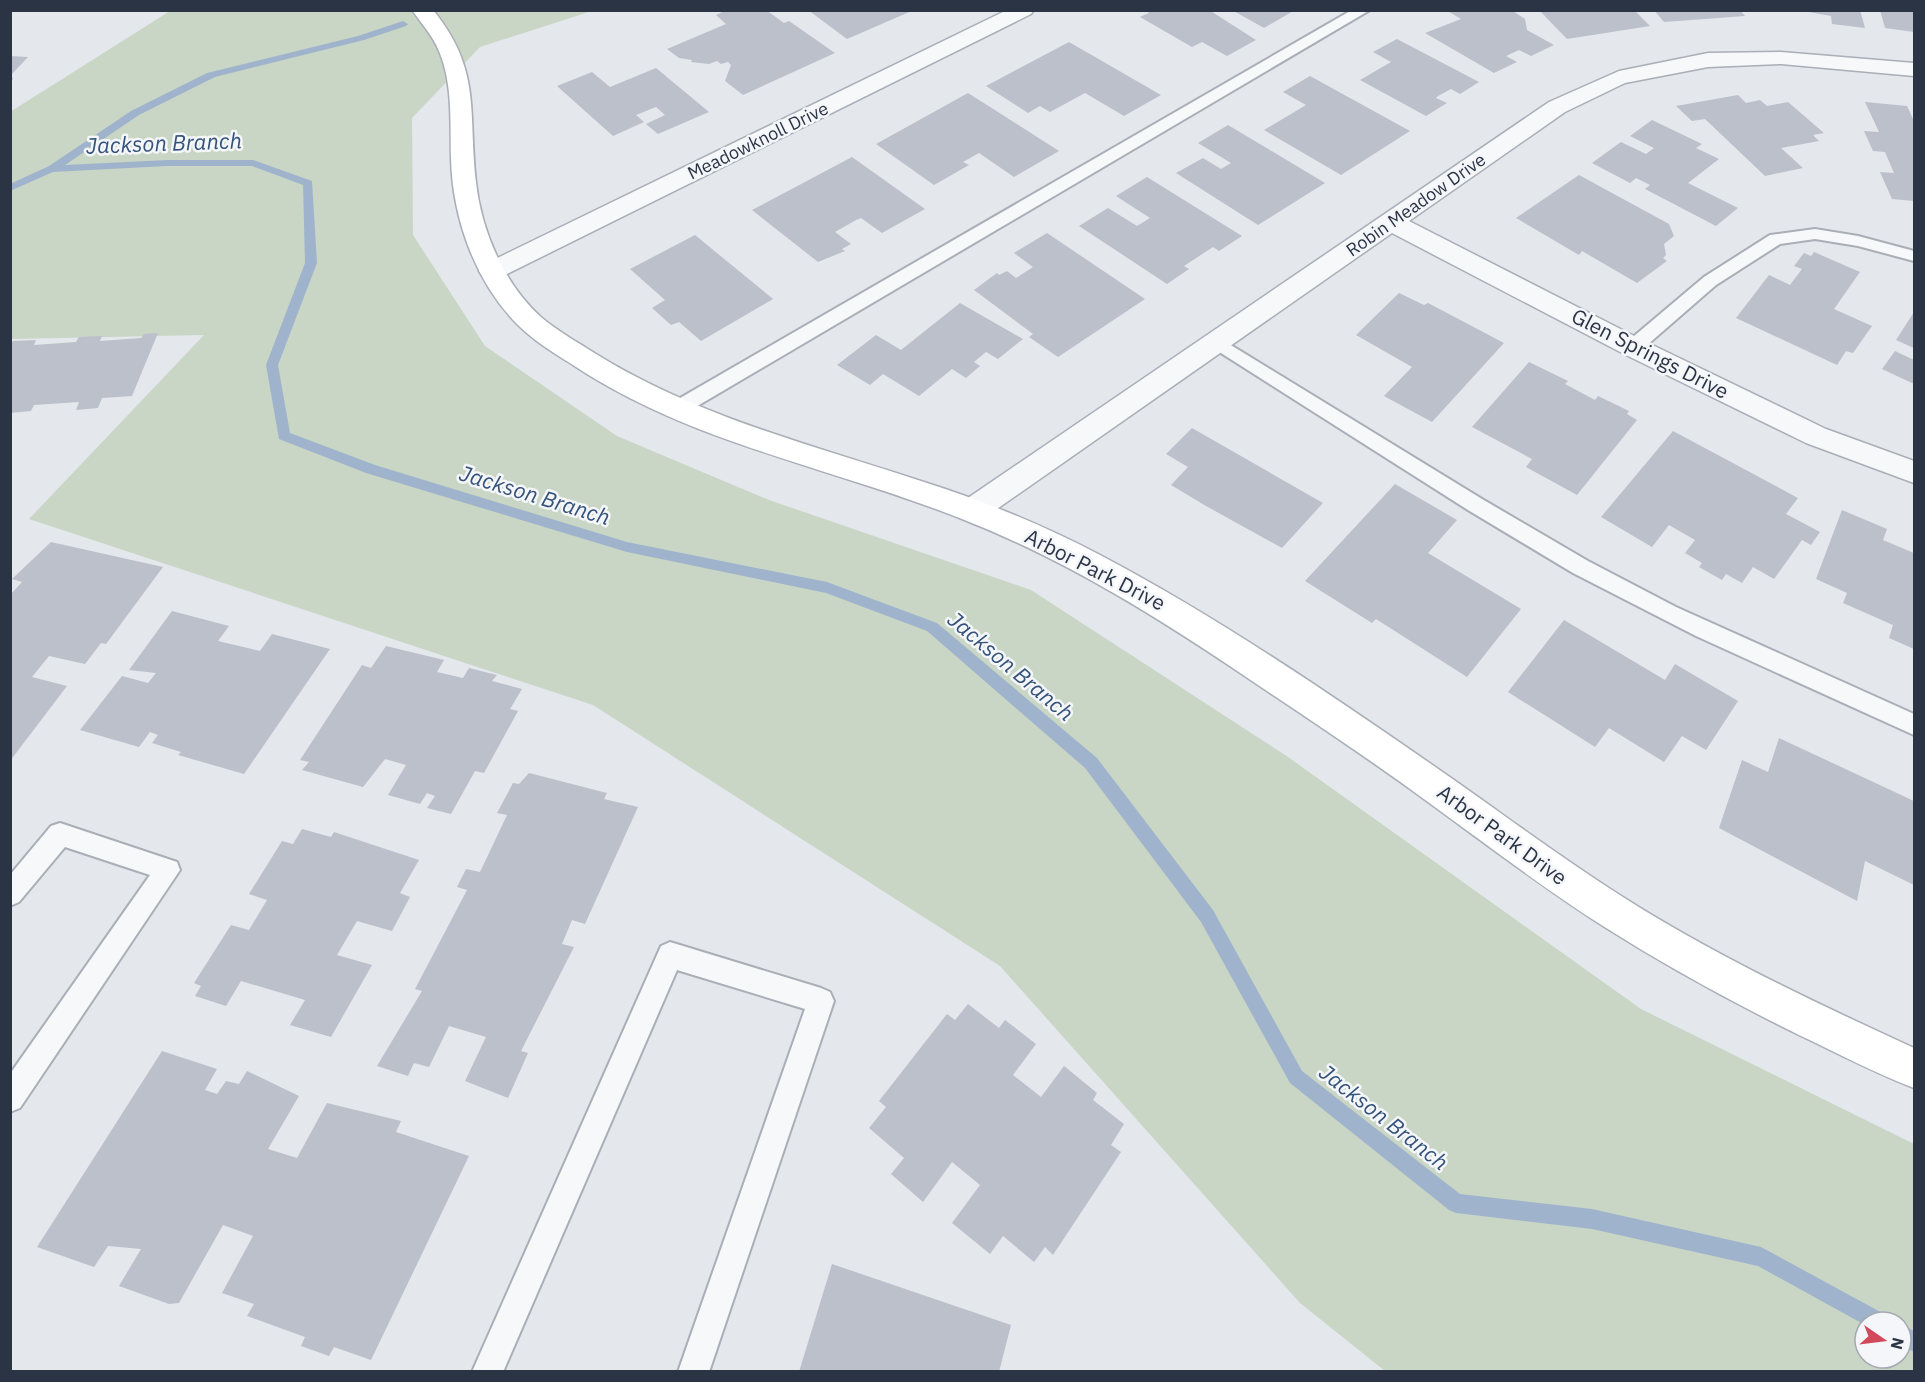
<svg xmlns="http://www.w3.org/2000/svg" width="1925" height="1382" font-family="'IBM Plex Sans',sans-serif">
  <rect width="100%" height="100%" fill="#e4e7ec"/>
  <!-- green -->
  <path fill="#c9d6c5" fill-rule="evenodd" d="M170,11H592L480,47L412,118L413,235L485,346L617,436L769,500L1031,590L1288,757L1641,1009L1914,1144V1371H1385L1300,1303L1000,966L593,705L29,519L204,335L11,339L10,112ZM1865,1322H1901V1358H1865Z"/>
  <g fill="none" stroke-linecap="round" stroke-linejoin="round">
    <!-- stream -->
    <g fill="#9fb4cc" fill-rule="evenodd">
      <path d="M403,21L408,24L406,26L364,40L215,77L139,115L65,165L167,160H253L312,181L317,263L278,365L290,433L375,465L627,542L827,582L937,623L1097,758L1213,910L1302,1071L1460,1194L1592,1209L1761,1247L1886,1315L1889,1322H1865V1325L1758,1266L1592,1229L1456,1213L1449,1210L1290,1083L1201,922L1085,768L927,631L826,593L627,552L366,473L279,439L266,365L305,263L303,185L252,166H167L53,172L10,191V184L49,166L131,111L207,73L358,36Z"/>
      <path d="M1901,1324L1914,1331V1352L1901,1346Z"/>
    </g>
  </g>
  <!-- building -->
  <g fill="#bbc0ca">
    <path d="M727,10H766L784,23L789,21L835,53L743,95L725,81L731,65L728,62L721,64L717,61L709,64L691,62L692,60L679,58L667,49L726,24L716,15Z"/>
    <path d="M808,10H914L847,39Z"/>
    <path d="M1145,10H1209L1256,40L1227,56L1202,42L1192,47L1140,17L1149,13Z"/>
    <path d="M1232,10H1295L1264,28Z"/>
    <path d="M1446,10H1511L1525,19L1527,30L1554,45L1531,56L1519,50L1506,56L1517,62L1494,73L1425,33L1461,19Z"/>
    <path d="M1539,10H1634L1650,26L1567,39Z"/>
    <path d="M1654,10H1740L1745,16L1664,22Z"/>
    <path d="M1797,10H1860L1865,28L1832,24L1831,16Z"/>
    <path d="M1880,10H1914V32L1885,28Z"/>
    <path d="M1397,39L1479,82L1460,94L1451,89L1438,96L1436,98L1447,103L1426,116L1360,80L1391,62L1373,52Z"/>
    <path d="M1069,42L1161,95L1124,116L1085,93L1050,112L1040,106L1028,113L986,86Z"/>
    <path d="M10,56L28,57L11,75L13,79L10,82Z"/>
    <path d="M656,68L709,112L658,134L646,124L665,115L656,107L636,115L644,122L613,136L557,86L592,72L610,87Z"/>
    <path d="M1310,76L1410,131L1341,175L1264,130L1306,105L1283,92Z"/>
    <path d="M968,93L1059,151L1014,177L979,153L963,162L969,165L934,185L876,144Z"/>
    <path d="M1738,95L1746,103L1760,100L1767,106L1788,102L1824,133L1813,135L1819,141L1781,148L1803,168L1765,176L1705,119L1692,121L1676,106Z"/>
    <path d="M1865,102L1907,106L1914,121V201L1892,199L1880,172L1894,173L1885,152L1873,151L1864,131L1879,132Z"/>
    <path d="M1652,120L1702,144L1696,148L1719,159L1688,183L1738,208L1716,226L1645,189L1650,185L1636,178L1630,183L1592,163L1621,142L1646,154L1654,148L1630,136Z"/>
    <path d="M1228,125L1325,183L1258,225L1176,173L1203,158L1221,169L1231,163L1198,143Z"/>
    <path d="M852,157L925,209L882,233L861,218L856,220L835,232L851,244L842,249L845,251L818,262L752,210Z"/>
    <path d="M1579,175L1669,224L1674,236L1664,244L1666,255L1663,258L1667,261L1637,283L1582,251L1579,255L1516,218Z"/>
    <path d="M1147,177L1242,236L1219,251L1213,247L1184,266L1189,269L1167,284L1079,226L1108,208L1137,226L1150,218L1116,196Z"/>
    <path d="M1047,233L1145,299L1058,357L1029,337L1033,334L974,290L997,273L999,275L1007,271L1016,278L1033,267L1014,253Z"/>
    <path d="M695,235L773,299L701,341L679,322L671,325L652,308L665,300L630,269Z"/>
    <path d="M1814,252L1860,272L1834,309L1872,326L1853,353L1846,351L1837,365L1736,318L1769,275L1790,285L1802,269L1794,266L1804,253L1811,256Z"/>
    <path d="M1399,293L1424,305L1428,303L1504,343L1432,422L1384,396L1412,367L1356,335Z"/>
    <path d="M960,303L1023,339L998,359L986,352L974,362L980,366L966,378L952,369L919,396L883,374L870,385L837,365L876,335L901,350Z"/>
    <path d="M1914,312V348L1896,340Z"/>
    <path d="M158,333L132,396L102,398L98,408L76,410L79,402L34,405L31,411L10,413V344L13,341L36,340L34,345L76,342L79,337L102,336L100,341L141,338L144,334Z"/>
    <path d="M1895,351L1914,360V384L1882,369Z"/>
    <path d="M1529,362L1568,381L1565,384L1595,400L1598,396L1629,411L1627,414L1637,420L1577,495L1526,467L1532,459L1472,427Z"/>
    <path d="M1192,428L1323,503L1282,548L1206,506L1171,485L1188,467L1166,454Z"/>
    <path d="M1673,431L1798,498L1786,514L1820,532L1811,545L1802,540L1774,579L1753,567L1742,583L1726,574L1722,580L1699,567L1702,563L1685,553L1695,540L1669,525L1652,547L1601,517Z"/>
    <path d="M1395,484L1457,520L1428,553L1521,609L1467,677L1376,619L1372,623L1305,581Z"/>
    <path d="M1842,510L1887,529L1883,540L1914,553V649L1889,638L1893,625L1843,603L1847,593L1816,579Z"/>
    <path d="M51,542L163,567L106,644L101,643L85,664L49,656L32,677L67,686L10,761V595L22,582L12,579Z"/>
    <path d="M172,611L229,626L218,641L260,651L272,634L330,649L244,774L178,755L181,752L152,743L158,735L150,732L139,747L80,730L122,676L148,683L156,673L129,670Z"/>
    <path d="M1564,620L1665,680L1675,664L1738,701L1706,750L1682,736L1664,762L1609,728L1595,747L1508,692Z"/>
    <path d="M386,646L444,660L437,672L463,678L469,668L497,675L492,681L522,689L510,709L518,711L484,773L475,771L451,814L427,808L435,796L427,793L420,804L388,795L406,765L385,759L363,787L302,770L309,762L300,760L362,665L371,668Z"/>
    <path d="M1779,738L1914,801V885L1865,861L1857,901L1719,828L1742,760L1768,772Z"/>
    <path d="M529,773L607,793L604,799L638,807L585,924L572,920L562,944L574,947L521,1051L528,1053L508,1098L465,1081L486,1037L449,1026L429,1067L414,1063L408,1076L377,1066L422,991L415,989L467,890L457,887L466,869L480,872L507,815L497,813L513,783L519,784Z"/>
    <path d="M302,829L331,837L334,832L419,860L400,893L410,897L392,931L357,921L337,955L372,965L331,1037L290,1025L305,1000L241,981L226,1006L195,996L201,986L194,983L231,925L249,930L267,900L249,894L282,841L293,844Z"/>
    <path d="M968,1004L999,1028L1005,1020L1036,1044L1013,1075L1041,1097L1064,1066L1097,1093L1093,1100L1124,1124L1111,1145L1121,1152L1053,1255L1045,1247L1034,1262L1003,1236L990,1254L952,1223L980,1185L952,1162L923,1202L891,1174L904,1158L869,1128L886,1107L879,1101L947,1014L955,1020Z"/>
    <path d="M162,1051L217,1069L205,1090L217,1094L226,1081L239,1084L247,1071L299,1096L268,1149L297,1158L327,1103L401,1121L396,1132L469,1156L371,1360L334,1347L329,1356L301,1346L305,1337L247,1316L254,1304L222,1293L253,1236L223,1225L179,1303L169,1304L119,1286L141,1249L108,1246L94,1267L37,1247Z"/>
    <path d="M832,1264L1011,1325L999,1372H799Z"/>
  </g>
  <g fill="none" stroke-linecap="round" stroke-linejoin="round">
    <defs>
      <g id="lane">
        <path d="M1352,10H1370L682,415H668L665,410L668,405Z"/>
        <path d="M1815,229L1858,236L1914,251V261L1858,246L1815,239L1780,244L1716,285L1639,352H1627L1624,347L1627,342L1704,277L1770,235Z"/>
        <path d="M1216,336L1482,499L1588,561L1676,607L1914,714V735L1696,636L1573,573L1468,510L1210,346L1207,342L1210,338Z"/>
        <path d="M60,823L177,862L180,870L20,1108L10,1112V1074L150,875L65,847L19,902L10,906V875L51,826Z"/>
        <path d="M670,942L821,988L830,992L834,1001L709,1372H678L805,1009L677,970L503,1372H472L661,946Z"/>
      </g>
      <g id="street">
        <path d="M1007,10H1034L1031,14L501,277L492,279L483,277L479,271L483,265Z"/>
        <path d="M1781,52L1914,63V76L1781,64L1708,67L1625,83L1565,112L1409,221L1642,340L1826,429L1914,461V483L1806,443L1624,354L1392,233L984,518L973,521L962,518L958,510L962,502L1549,102L1619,71L1708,53Z"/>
      </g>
      <path id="secondary" d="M412,10H433C482,70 468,112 476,182C481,230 504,284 541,317C555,329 572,339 588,349C691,415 808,444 924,482C984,501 1043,525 1100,555C1220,618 1342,702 1454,780C1511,820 1567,862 1626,899C1718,957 1816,1003 1914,1048V1088C1875,1073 1837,1053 1799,1035C1732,1002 1666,966 1603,926C1543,888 1486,844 1428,802C1375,763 1321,727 1267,691C1170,625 1072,562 962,519C832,467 692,444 573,365C554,353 534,341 518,325C475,282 452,217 451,157C450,122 453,84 439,51C433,36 422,24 412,10Z"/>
    </defs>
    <!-- lane casing -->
    <use href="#lane" stroke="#a9aeb7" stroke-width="4"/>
    <!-- street casing -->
    <use href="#street" stroke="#a9aeb7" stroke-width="3"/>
    <!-- secondary casing -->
    <use href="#secondary" stroke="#a9aeb7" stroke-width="3"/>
    <!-- lane -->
    <use href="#lane" fill="#f7f8fa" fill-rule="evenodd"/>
    <!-- street -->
    <use href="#street" fill="#f7f8fa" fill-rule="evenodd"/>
    <!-- secondary -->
    <use href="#secondary" fill="#fff" fill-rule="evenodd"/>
  </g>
  <g text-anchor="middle" stroke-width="5" stroke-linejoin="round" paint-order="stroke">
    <!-- far-street labels -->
    <g font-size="18" fill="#2b3445" stroke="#f4f6f9">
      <text transform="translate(758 141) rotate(-26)" y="6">Meadowknoll Drive</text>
      <text transform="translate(1416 205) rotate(-35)" y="6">Robin Meadow Drive</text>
    </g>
    <!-- street labels -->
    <g font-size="21" fill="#2b3445" stroke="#f4f6f9">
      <text transform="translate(1650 354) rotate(27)" y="7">Glen Springs Drive</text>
      <text transform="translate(1095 570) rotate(27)" y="7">Arbor Park Drive</text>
      <text transform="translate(1502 835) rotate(36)" y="7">Arbor Park Drive</text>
    </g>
    <!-- water labels -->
    <g font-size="22" font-style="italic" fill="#34527a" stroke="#f4f6f9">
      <text transform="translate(164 143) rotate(-2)" y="8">Jackson Branch</text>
      <text transform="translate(535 495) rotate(17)" y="8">Jackson Branch</text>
      <text transform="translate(1011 666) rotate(40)" y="8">Jackson Branch</text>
      <text transform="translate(1384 1117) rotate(38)" y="8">Jackson Branch</text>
    </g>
  </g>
  <!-- border -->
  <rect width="1925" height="1382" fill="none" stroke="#2b3445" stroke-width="24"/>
  <!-- north arrow -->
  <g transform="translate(1883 1340) rotate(104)"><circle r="28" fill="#f4f6f9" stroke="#a4a8b1" stroke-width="1.5"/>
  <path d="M0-4.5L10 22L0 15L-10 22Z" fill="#d1495b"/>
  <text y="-9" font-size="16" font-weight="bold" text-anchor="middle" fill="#2b3445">N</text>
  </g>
</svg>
